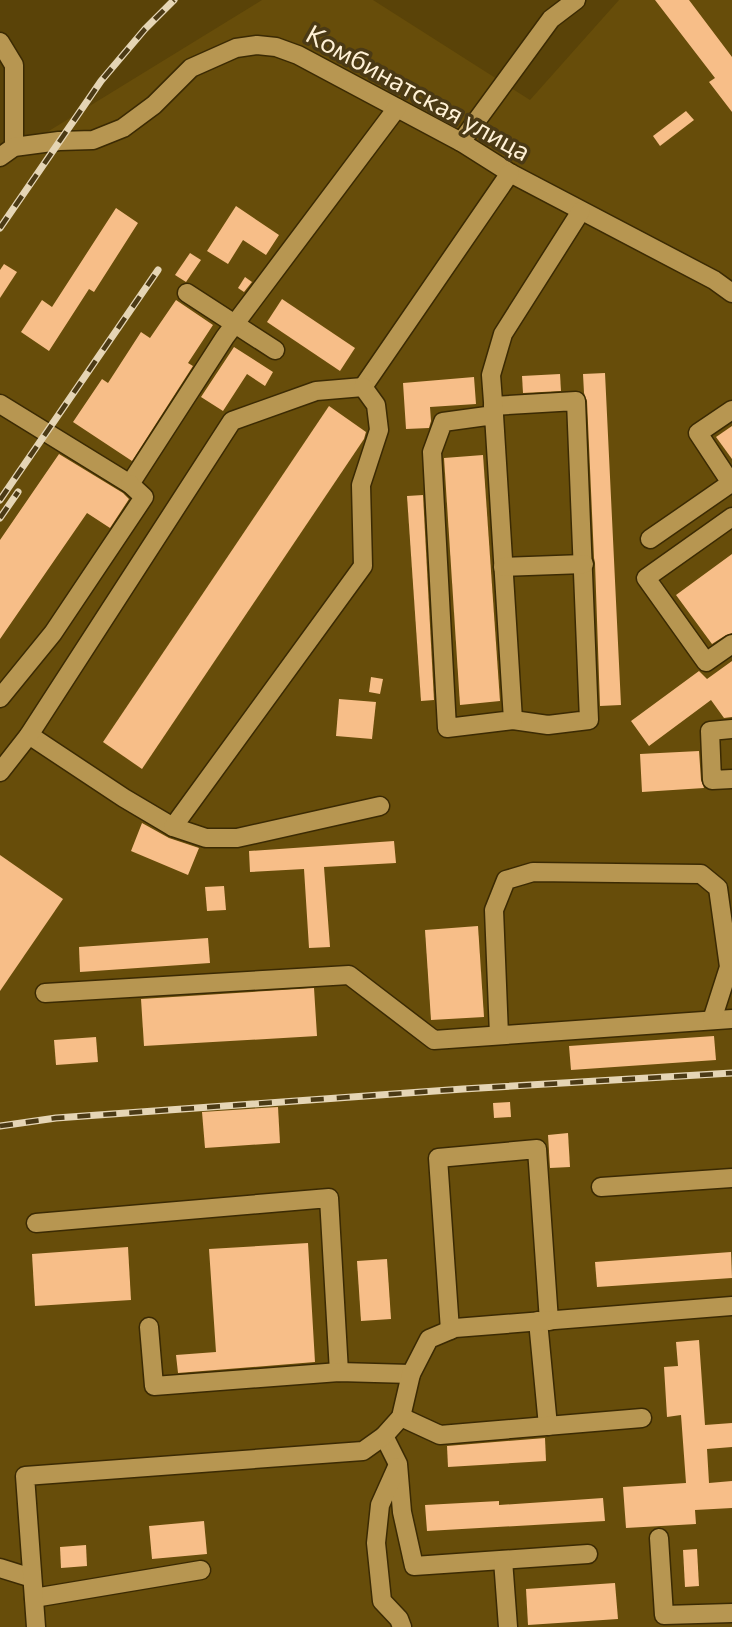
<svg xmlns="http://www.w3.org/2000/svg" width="732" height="1627" font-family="Commissioner,sans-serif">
  <rect width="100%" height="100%" fill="#5a4308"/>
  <!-- built -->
  <path fill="#674d0a" d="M262,0H373L530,100L619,0H732V1627H0V161Z"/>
  <!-- building -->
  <g fill="#f7be88">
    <path d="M655,0H689L732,57V112L709,82L715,78Z"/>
    <path d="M686,111L694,120L660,146L653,136Z"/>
    <path d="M236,206L279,235L266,255L243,240L228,264L207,251Z"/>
    <path d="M116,208L138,223L94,292L89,289L49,351L21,332L42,300L52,307Z"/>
    <path d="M190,253L201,260L186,282L175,275Z"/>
    <path d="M4,264L17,272L0,298V270Z"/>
    <path d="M245,277L252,282L244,292L238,288Z"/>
    <path d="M282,299L355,348L340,371L267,322Z"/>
    <path d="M176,300L213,325L188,363L193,366L132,461L73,422L102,379L108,383L141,332L150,338Z"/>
    <path d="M234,347L273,372L265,386L247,374L223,411L201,397Z"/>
    <path d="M605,373L621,705L600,706L595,563L594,558L587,401L584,393L583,374Z"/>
    <path d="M560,374L561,391L523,393L522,376Z"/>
    <path d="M474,377L476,404L430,407L431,421L429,428L406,429L403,383Z"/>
    <path d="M329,406L366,432L364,439L142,769L103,742Z"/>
    <path d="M732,426V459L716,437Z"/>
    <path d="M59,454L123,493L129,499L110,528L87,513L0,639V540Z"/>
    <path d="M483,455L500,701L460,705L444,458Z"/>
    <path d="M423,495L434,700L421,701L407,496Z"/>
    <path d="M732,554V633L726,635L712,644L676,595Z"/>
    <path d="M732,661V717L724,718L711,700L649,746L631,721L699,671L707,679Z"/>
    <path d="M371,677L383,679L380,694L369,692Z"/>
    <path d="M339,699L376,702L372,739L336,736Z"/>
    <path d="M699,751L701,780L704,788L642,792L640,754Z"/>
    <path d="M142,823L169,838L199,848L188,875L131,851Z"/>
    <path d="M394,841L396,863L324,867L330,947L309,948L304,869L250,872L249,851Z"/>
    <path d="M0,855L63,899L0,991Z"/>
    <path d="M224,886L226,910L207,911L205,887Z"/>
    <path d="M478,926L484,1017L431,1020L425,930Z"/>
    <path d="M208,938L210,963L80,972L79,947Z"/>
    <path d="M314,988L317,1036L144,1046L141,999Z"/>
    <path d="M714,1036L716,1060L571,1070L569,1046Z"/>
    <path d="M96,1037L98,1062L56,1065L54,1040Z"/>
    <path d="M510,1102L511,1117L494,1118L493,1103Z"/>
    <path d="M278,1107L280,1143L205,1148L202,1112Z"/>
    <path d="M568,1133L570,1167L550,1168L548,1135Z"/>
    <path d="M308,1243L315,1362L178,1373L176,1355L216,1352L209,1249Z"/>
    <path d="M128,1247L131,1300L35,1306L32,1254Z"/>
    <path d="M731,1252L732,1278L597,1287L595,1262Z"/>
    <path d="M387,1259L391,1319L361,1321L357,1261Z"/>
    <path d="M699,1340L705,1425L732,1423V1447L707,1449L709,1483L732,1481V1508L695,1510L696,1524L626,1528L623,1487L686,1483L681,1415L667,1417L664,1367L678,1366L676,1342Z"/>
    <path d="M545,1438L546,1461L448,1467L447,1446Z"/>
    <path d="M603,1498L605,1521L427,1531L425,1505L499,1501V1505Z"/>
    <path d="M204,1521L207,1554L152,1559L149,1526Z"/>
    <path d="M86,1545L87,1566L61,1568L60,1547Z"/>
    <path d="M697,1549L699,1586L685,1587L683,1550Z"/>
    <path d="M615,1583L618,1619L528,1625L526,1589Z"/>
  </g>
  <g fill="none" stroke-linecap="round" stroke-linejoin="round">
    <defs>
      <g id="minor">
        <path d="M0,42L14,65V147"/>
        <path d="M461,142L551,19L576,0"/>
        <path d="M0,157L14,147L59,141L93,140L123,128L154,105L191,68L236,48L257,45L276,47L298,55L461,142L510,173L714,280L732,293"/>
        <path d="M187,293L275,350"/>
        <path d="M363,387L510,173"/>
        <path d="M0,404L130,484L225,337L397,108"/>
        <path d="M493,406L576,401L589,720L548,725L513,720"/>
        <path d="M494,415L443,422L432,452L447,728L513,720L494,415L491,375L503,334L581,211"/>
        <path d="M732,517L646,578L706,662L732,644"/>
        <path d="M650,539L731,483L698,433L732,410"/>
        <path d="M503,567L584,564"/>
        <path d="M0,698L53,633L144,497L130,484"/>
        <path d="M732,729L710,731L712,780L732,779"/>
        <path d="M29,735L124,798L173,827L206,838H237L380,806"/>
        <path d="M0,772L29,735L232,421L316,391L363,387"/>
        <path d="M173,827L363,566L361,485L379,430L376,405L363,387"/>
        <path d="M45,993L349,975L434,1040L732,1019"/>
        <path d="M499,1035L494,910L506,880L533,872L701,874L718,888L729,967L712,1020"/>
        <path d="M601,1187L732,1178"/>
        <path d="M36,1223L329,1198L339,1372"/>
        <path d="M538,1321L548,1426"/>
        <path d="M149,1327L154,1386L339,1372L411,1374"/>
        <path d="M450,1330L438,1158L537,1149L549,1321"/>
        <path d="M401,1417L440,1435L642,1418"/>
        <path d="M384,1436L398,1464L402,1512L414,1566L588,1554"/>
        <path d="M397,1467L380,1505L376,1543L382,1601L399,1619L402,1627"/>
        <path d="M659,1538L664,1615L732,1613"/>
        <path d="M503,1560L508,1627"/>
        <path d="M0,1568L32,1578"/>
        <path d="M34,1598L201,1570"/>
        <path d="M36,1627L25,1476L363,1451L384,1436L401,1417L411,1374L429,1339L455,1328L732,1306"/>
      </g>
    </defs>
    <!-- minor casing -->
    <use href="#minor" stroke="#3b2a03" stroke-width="21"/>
    <!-- minor -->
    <use href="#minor" stroke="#b79651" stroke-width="18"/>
    <defs>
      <g id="rail">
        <path d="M0,228L101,81L145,29L174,0"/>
        <path d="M0,500L158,270"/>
        <path d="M0,518L18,492"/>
        <path d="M0,1126L56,1118L463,1089L732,1073"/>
      </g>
    </defs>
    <!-- rail casing -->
    <use href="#rail" stroke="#e5d5b5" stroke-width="7"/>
    <!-- rail -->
    <use href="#rail" stroke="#4b3a15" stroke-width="4.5" stroke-dasharray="13" stroke-linecap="butt"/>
  </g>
  <g text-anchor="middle" stroke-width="7" stroke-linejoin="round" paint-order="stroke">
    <!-- street labels -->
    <g font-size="26" fill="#fff1d6" stroke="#4b3a15">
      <text transform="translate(418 93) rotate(29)" y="9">Комбинатская улица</text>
    </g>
  </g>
</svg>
